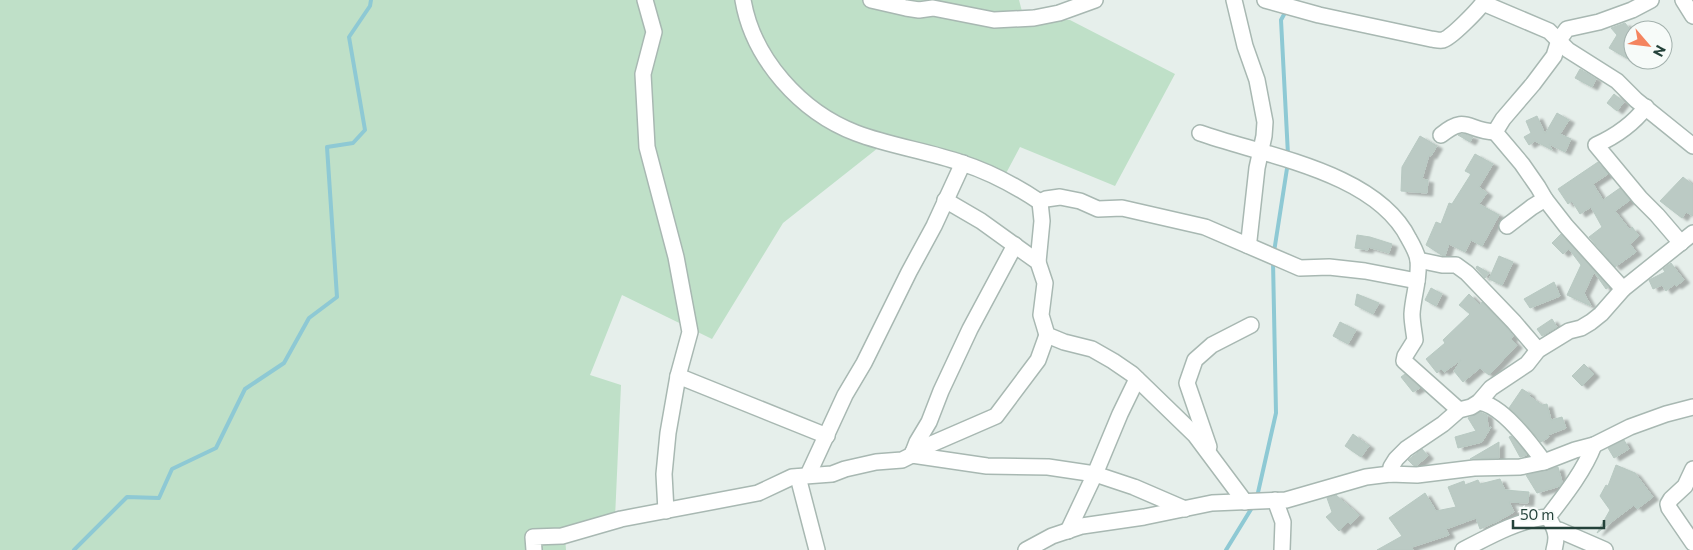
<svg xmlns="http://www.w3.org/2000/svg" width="1693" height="550" font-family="Commissioner,sans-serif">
  <defs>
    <filter id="shadow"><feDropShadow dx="5.5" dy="3" stdDeviation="1" flood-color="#0004"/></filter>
  </defs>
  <rect width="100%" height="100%" fill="#e6efeb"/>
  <!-- green -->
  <path fill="#bfe0c8" d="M0,0H1019L1024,19L1070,20L1175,74L1115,186L1020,147L1003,179L883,144L783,223L712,339L622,295L590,375L621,385L615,518L565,537L566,550H0Z"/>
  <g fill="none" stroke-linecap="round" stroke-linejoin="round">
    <!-- stream -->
    <g stroke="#8ec9d4" stroke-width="4">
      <path d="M1287,9L1281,20L1288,155"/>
      <path d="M1274,252L1288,162"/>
      <path d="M1257,497L1276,413L1273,261"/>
      <path d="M74,550L127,497L159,498L172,469L216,448L245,389L284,363L309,318L337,297L327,147L353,143L365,130L349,37L370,6L371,0"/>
      <path d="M1226,550L1253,506"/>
    </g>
  </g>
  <!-- building -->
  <g fill="#bbcac4" stroke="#b8c9c2" filter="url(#shadow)">
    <path d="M1625,23L1633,33V55L1630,60L1609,48L1617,35L1611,28Z"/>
    <path d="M1580,69L1596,79L1592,87L1575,78Z"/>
    <path d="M1614,94L1624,102L1617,111L1607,103Z"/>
    <path d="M1557,113L1569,120L1560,134L1571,139L1565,152L1549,144L1552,150L1535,141L1529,145L1524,137L1531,133L1526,121L1537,116L1545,134Z"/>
    <path d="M1462,134H1465L1473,137L1470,142L1458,135Z"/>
    <path d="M1420,136L1437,146L1431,156L1429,155L1422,179L1428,180L1427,193L1401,191L1402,167Z"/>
    <path d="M1475,154L1493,164L1479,187L1487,193L1479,204L1499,215L1482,246L1471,240L1465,252L1449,244L1445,256H1443L1426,245L1436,222L1441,224L1449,203L1452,204L1471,174L1465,171Z"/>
    <path d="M1598,162L1608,174L1593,184L1603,200L1620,188L1630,200L1615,211L1630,230L1632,227L1639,236L1630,244L1636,252L1615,267L1589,237L1602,227L1591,207L1580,214L1572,201L1568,204L1558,189Z"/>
    <path d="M1683,177L1693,185V216L1686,212L1682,218L1660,201Z"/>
    <path d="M1561,234L1609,287L1606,289L1594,272L1584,293L1591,306L1567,295L1581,265L1569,249L1563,254L1552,243Z"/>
    <path d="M1357,235L1370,237L1392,244L1389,253L1368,247V250L1355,248Z"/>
    <path d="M1499,256L1513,262L1502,285L1489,279Z"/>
    <path d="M1671,263L1684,280L1676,286L1675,284L1666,291L1662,285L1653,289L1649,280L1665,272L1663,269Z"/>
    <path d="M1477,266L1489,273L1485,278L1476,268Z"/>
    <path d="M1554,282L1560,296L1530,308L1524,299Z"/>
    <path d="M1431,288L1442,294L1436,306L1425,300Z"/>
    <path d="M1357,294L1379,303L1373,314L1355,305Z"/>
    <path d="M1469,294L1480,305L1482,302L1507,328L1513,336L1511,339L1517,345L1489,375L1480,368L1463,382L1454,371L1461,360L1444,372L1441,369L1437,373L1426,359L1445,343L1443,340L1470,314L1459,305Z"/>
    <path d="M1552,319L1557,327L1542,336L1537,329Z"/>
    <path d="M1340,322L1356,330L1348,344L1333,336Z"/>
    <path d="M1584,364L1594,374L1582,386L1572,376Z"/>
    <path d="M1405,374L1420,388L1413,392L1401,377Z"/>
    <path d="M1522,389L1530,394L1529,396L1542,405L1547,404L1551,420L1562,417L1566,428L1548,435L1549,437L1541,442L1522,420L1509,408Z"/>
    <path d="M1480,412L1487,415L1488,428L1491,427L1482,442L1458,448L1455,437L1476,431L1468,418Z"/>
    <path d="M1353,434L1369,446L1361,457L1345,446Z"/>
    <path d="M1511,436L1517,442L1527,455L1520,457L1509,437Z"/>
    <path d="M1624,440L1629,449L1614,458L1608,448Z"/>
    <path d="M1499,442V458L1470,459Z"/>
    <path d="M1422,449L1428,456L1416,466L1413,465L1408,460Z"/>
    <path d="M1616,465L1635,473L1653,497L1637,509L1634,505L1597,533L1610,510L1600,496L1606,485L1608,486Z"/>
    <path d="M1558,467L1562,482L1560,486L1537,493L1526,475Z"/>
    <path d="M1500,479L1505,490L1529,492L1528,503L1509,502L1514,512L1498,521L1480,529L1476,518L1446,529L1449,535L1412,547L1413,550H1377L1402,536L1389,518L1425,493L1436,511L1456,507L1448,487L1464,481L1465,485L1478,480L1480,484Z"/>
    <path d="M1336,495L1359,515L1351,524L1348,522L1339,531L1326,517L1332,512L1327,498Z"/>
  </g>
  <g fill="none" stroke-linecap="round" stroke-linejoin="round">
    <defs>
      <g id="minor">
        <path d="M645,0L654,32L643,74L647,147L676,257L690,332L678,376L668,433L664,474L666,511"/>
        <path d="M743,0C753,59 801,112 856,133C890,146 928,151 962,163C990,172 1016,186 1040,202"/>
        <path d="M871,0L906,8L919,10L933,8L994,20L1034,18L1059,13L1095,0"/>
        <path d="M1234,0L1245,46L1257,80L1265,122L1264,136L1257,168L1249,240L1247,245"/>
        <path d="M1265,0L1319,15L1431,39C1434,39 1439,41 1443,40C1452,37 1477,11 1483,3L1549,31L1568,50L1617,81L1636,100L1693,146"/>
        <path d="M1683,0L1693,16"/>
        <path d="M1646,107C1633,124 1616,136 1596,145L1640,198L1657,215L1681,243"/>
        <path d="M1200,133C1265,156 1376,172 1409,239C1413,246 1417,253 1418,260C1420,278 1413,296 1412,314C1412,322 1414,332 1415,340L1405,356L1404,361L1459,410"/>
        <path d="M1441,135C1467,114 1467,131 1495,132"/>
        <path d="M945,200L981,221L1038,262L1045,283L1041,315L1047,335L1064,342L1092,349L1113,361L1132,374L1195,435L1245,502"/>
        <path d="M1040,202L1046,199L1060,197L1080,201L1098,209L1122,208L1205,227L1300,268L1329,267L1365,271L1417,281"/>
        <path d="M1507,226L1532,207L1545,199"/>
        <path d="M1418,260L1442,265H1456L1467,273L1514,322L1538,350"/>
        <path d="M1038,262L1042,221L1040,202"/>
        <path d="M1623,289L1566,226L1545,199L1538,187L1522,164L1495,132L1503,119L1533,84L1554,56L1559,40L1567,29L1599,22L1632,10L1651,0"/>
        <path d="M678,376L827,436"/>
        <path d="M1479,402C1502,405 1531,444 1544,462"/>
        <path d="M1209,447L1187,383L1195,360L1212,345L1251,325"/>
        <path d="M913,452L996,416L1038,360L1047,335"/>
        <path d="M912,455L917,442L929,422L941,391L970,329L1015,245"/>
        <path d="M1693,469L1685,486L1671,499L1668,504L1669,508L1693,543"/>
        <path d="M1390,474L1391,467L1396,459L1406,449L1443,424L1459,410L1471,407L1479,402L1491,388L1527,364L1538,350L1569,331L1581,328L1591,322L1601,314L1623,289L1693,233"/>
        <path d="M808,475L845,395L864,363L909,272L934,226L963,163"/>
        <path d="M798,477L817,550"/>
        <path d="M1275,500L1283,522L1282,550"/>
        <path d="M1551,522C1557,533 1557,539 1554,550"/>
        <path d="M1068,531L1095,474L1120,414L1137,379"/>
        <path d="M1556,531L1559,530L1605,550"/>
        <path d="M534,550L533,537L562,536L621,519L758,493L792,477L832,474L845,469L876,462L902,460L912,455L987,466L1048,467L1095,474L1134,487L1185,509"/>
        <path d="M1026,550L1052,536L1082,526L1144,517L1212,503L1286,500L1366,477L1390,474L1417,475L1474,468L1520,467L1544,462L1575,450L1594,445L1630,427L1666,414L1693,407"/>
        <path d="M1463,550C1488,537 1520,519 1548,517C1565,495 1584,471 1594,445"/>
      </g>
    </defs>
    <!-- minor casing -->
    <use href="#minor" stroke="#a8b8b2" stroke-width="18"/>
    <!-- minor -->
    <use href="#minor" stroke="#fff" stroke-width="15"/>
  </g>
  <!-- north arrow -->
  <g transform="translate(1648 45) rotate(118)"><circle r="24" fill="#f7fbf9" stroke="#a3b1ad"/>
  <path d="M0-4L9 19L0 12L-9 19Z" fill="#f4845f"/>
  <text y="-8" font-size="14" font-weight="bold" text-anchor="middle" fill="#24423a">N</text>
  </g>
  <!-- scale -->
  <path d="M1513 520v8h91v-8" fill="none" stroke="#24423a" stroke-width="2.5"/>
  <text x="1520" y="520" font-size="15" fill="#24423a" stroke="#f7fbf9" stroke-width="4" paint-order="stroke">50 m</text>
</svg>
